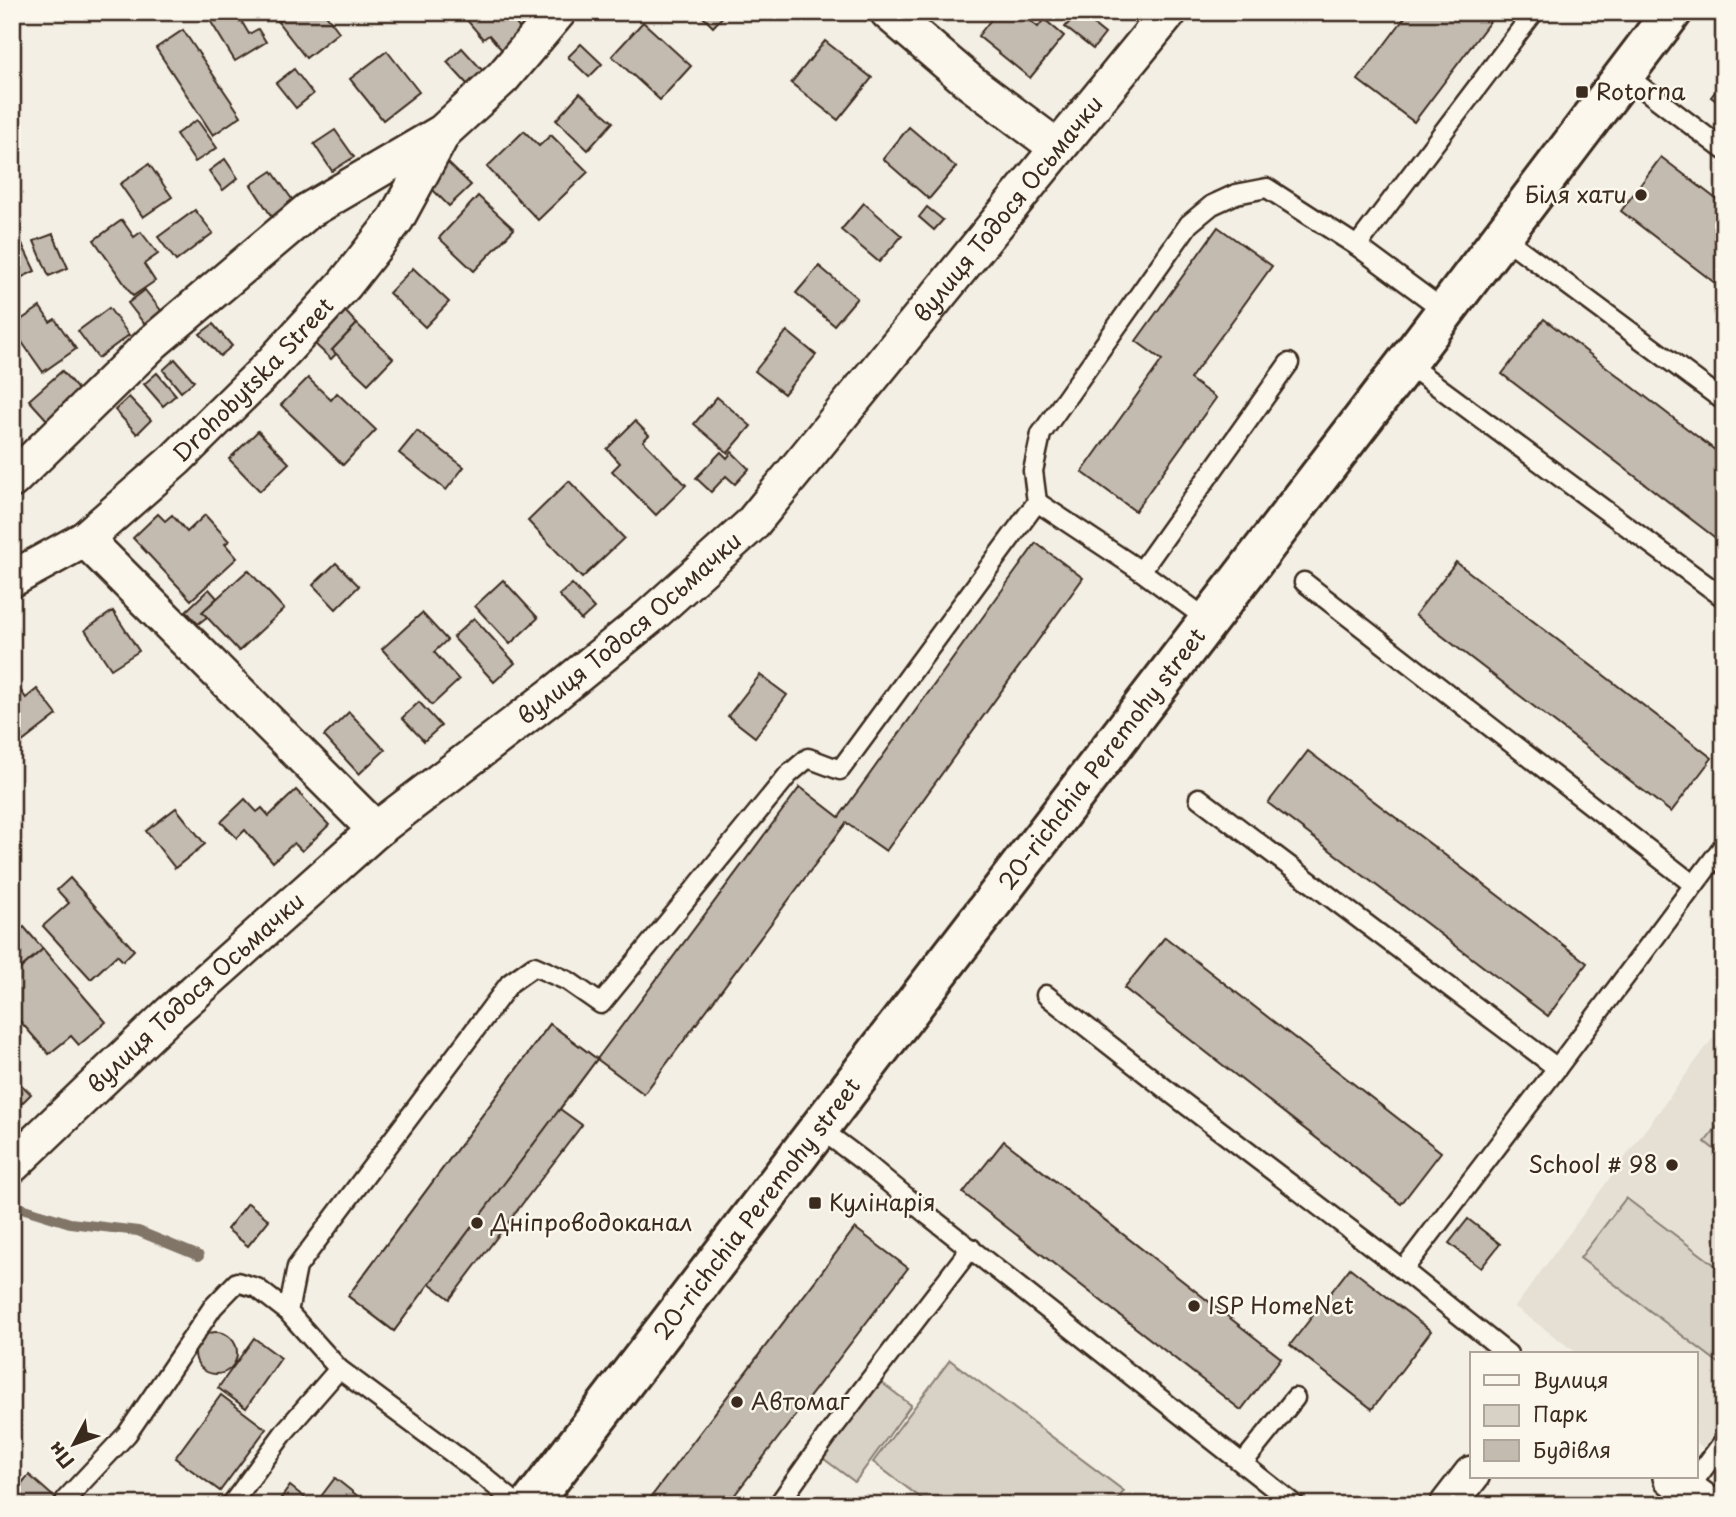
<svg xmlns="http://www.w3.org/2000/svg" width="1736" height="1517" font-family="'Playpen Sans',sans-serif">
  <rect width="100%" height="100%" fill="#f3efe4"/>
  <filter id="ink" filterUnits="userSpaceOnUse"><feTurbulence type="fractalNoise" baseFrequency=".0143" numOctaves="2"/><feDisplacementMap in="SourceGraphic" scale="14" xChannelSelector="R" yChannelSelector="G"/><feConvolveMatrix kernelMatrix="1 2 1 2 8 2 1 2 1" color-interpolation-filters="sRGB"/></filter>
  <g filter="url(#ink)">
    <!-- built -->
    <path fill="#e5dfd4" d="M1724,1023V1464L1696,1442V1354H1578L1515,1307Z"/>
    <!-- green -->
    <g fill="#d8d1c6" stroke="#8a7e72" stroke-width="2">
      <path d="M1724,1118V1157L1705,1142Z"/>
      <path d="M1626,1198L1724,1272V1367L1580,1258Z"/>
      <path d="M950,1360L1124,1491L1113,1505H930L873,1462Z"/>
      <path d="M877,1379L911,1405L855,1482L820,1456Z"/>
    </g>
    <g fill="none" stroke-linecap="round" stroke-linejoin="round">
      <!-- stream -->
      <path stroke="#817468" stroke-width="10" d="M12,1205L70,1223L138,1231L199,1256"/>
    </g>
    <!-- building -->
    <g fill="#c3bbb0" stroke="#3b2a1e" stroke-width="2">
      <path d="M226,12H236L249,34L258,29L266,42L235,61L211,22Z"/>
      <path d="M270,12H291L278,22Z"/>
      <path d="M291,12H324L339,32L306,58L278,22Z"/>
      <path d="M460,12H516L510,17L523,32L502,50L489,35L483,39Z"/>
      <path d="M698,12H727L713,27Z"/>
      <path d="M997,12H1032L1027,18L1038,27L1044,19L1064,36L1030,78L978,36Z"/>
      <path d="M1078,12L1105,34L1093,49L1065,27Z"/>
      <path d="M1409,12H1497L1414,122L1358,80Z"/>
      <path d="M643,22L691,66L660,100L612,56Z"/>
      <path d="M183,30L241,116L213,135L156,48Z"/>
      <path d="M825,41L872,78L838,120L791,83Z"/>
      <path d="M581,44L602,64L589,77L568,57Z"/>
      <path d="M462,48L483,71L468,85L447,62Z"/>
      <path d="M387,51L419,92L383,120L350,79Z"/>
      <path d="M294,69L313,94L296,108L276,83Z"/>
      <path d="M1724,80V107L1711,97Z"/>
      <path d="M580,93L613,122L588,150L556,120Z"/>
      <path d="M197,120L217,148L195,162L176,134Z"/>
      <path d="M909,127L956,167L929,199L883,159Z"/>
      <path d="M335,130L354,157L332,171L314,144Z"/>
      <path d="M524,131L539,146L551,135L588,172L538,220L487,167Z"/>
      <path d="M1661,157L1724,205V290L1621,211Z"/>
      <path d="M225,159L238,178L223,190L209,171Z"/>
      <path d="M446,161L471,185L449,206L425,182Z"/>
      <path d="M149,164L172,197L143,217L120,184Z"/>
      <path d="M272,171L294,202L272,217L251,185Z"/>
      <path d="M478,196L514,229L474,271L439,238Z"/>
      <path d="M864,203L902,236L879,262L841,230Z"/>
      <path d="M927,207L943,220L934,230L919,217Z"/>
      <path d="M195,210L213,233L176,261L158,237Z"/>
      <path d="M122,220L134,237L141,232L158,254L144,264L155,281L133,296L94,240Z"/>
      <path d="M1218,227L1272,266L1190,379L1216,398L1135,511L1082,472L1162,360L1136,341Z"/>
      <path d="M53,234L68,268L49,276L34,241Z"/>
      <path d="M21,242L35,271L12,282V246Z"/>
      <path d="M819,266L857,298L834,325L796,293Z"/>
      <path d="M413,268L449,302L425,327L389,293Z"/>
      <path d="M145,290L163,313L146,326L128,303Z"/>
      <path d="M40,307L50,322L55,319L76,349L43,372L12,328V326Z"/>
      <path d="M109,308L129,335L98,358L78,331Z"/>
      <path d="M345,311L357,324L332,350L337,353L331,359L315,344Z"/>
      <path d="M1544,319L1724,457V541L1722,543L1502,374Z"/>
      <path d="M213,324L232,346L220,356L200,334Z"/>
      <path d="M357,324L393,358L368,384L332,350Z"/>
      <path d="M787,331L816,355L784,394L755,371Z"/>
      <path d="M175,359L194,381L181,392L163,370Z"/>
      <path d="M62,371L81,393L48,421L29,400Z"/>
      <path d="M157,373L176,395L163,406L144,384Z"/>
      <path d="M308,378L331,400L337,393L376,430L343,465L281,405Z"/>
      <path d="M129,397L151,420L137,434L115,410Z"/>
      <path d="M717,397L751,426L728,453L694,424Z"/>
      <path d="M635,421L649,435L643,441L686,485L656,515L612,471L620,463L607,449Z"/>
      <path d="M258,431L289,463L260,491L229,459Z"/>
      <path d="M417,431L464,467L446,490L399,453Z"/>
      <path d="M721,452L727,458L732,452L749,469L735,484L726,476L711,492L696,478Z"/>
      <path d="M569,481L624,538L582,578L528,521Z"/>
      <path d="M158,514L165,521L172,515L187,532L205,515L229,541L225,544L237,558L191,600L133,538Z"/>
      <path d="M1036,543L1083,578L886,851L846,823L644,1094L597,1059L800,787L839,817Z"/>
      <path d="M1456,562L1712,758L1671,812L1415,615Z"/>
      <path d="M336,563L359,586L336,609L313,585Z"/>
      <path d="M248,570L284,609L239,651L202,612Z"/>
      <path d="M503,580L538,618L510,644L475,606Z"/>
      <path d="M572,584L594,608L581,620L559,595Z"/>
      <path d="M209,589L217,598L202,612L207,617L198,624L186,611Z"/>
      <path d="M113,611L139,651L111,669L85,630Z"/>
      <path d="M422,613L447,640L434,652L459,680L432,705L382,649Z"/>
      <path d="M474,618L515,663L494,682L453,637Z"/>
      <path d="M760,675L787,695L755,737L728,716Z"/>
      <path d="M13,680L26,698L37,689L57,715L17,746L12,740Z"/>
      <path d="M419,702L441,726L424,741L402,718Z"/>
      <path d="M349,712L385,750L359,774L324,736Z"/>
      <path d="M1308,751L1587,963L1548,1016L1268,803Z"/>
      <path d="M296,790L329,825L302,851L294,843L273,862L245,830L237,838L221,822L245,799L257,812L262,808L269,816Z"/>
      <path d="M176,808L205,844L175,868L146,831Z"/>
      <path d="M70,878L134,950L123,961L117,955L91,979L43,926L69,903L57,890Z"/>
      <path d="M24,927L43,949L15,973L12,969V937Z"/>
      <path d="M1165,937L1441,1152L1401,1204L1124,988Z"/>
      <path d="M43,949L106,1022L79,1045L71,1036L49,1054L12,1012V976Z"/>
      <path d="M550,1024L597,1059L560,1109L582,1125L450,1299L429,1283L394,1331L348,1296Z"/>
      <path d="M550,1024L597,1059L394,1331L348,1296Z"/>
      <path d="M12,1038L21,1048L12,1056Z"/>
      <path d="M12,1076L31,1094L14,1111L12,1109Z"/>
      <path d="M1004,1141L1281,1358L1241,1410L963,1193Z"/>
      <path d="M248,1203L269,1220L248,1246L227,1229Z"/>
      <path d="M1468,1219L1500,1244L1481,1268L1449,1243Z"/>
      <path d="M855,1228L908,1268L727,1505H645Z"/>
      <path d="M1350,1268L1431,1331L1372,1409L1290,1345Z"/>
      <circle cx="216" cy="1353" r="21"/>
      <path d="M254,1338L281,1358L246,1408L218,1388Z"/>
      <path d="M221,1395L266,1429L220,1491L175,1458Z"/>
      <path d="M29,1475L63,1505H14L12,1503V1494Z"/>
      <path d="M335,1478L369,1505H326L319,1499Z"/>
      <path d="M290,1486L314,1505H276Z"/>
    </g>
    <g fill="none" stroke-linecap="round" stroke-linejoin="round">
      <defs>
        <g id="service">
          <path d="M1624,74L1724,150"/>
          <path d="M1502,236L1724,401"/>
          <path d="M1357,246L1534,12"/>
          <path d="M1406,363L1724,598"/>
          <path d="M1037,502L1033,471L1041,434L1189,224L1212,205L1236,194L1267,188L1357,246L1445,311"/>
          <path d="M1141,571L1289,363"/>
          <path d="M1304,582L1694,885"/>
          <path d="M1199,798L1557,1068"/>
          <path d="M1046,995L1172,1094L1403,1270L1557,1068L1724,845"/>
          <path d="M819,1128L863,1161L929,1216L1295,1505"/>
          <path d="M1403,1270L1508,1354"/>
          <path d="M1243,1463L1295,1398"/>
          <path d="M1688,1489L1724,1441"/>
          <path d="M66,1499L127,1434L213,1307L237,1282L257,1288L288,1312"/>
          <path d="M231,1505L286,1430L339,1369"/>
          <path d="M518,1505L486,1478L339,1369L288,1312L297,1267L510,983L534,966L568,981L601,1004L788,775L808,758L840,770L1037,502L1141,571L1208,620"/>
          <path d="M778,1505L827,1436L971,1248"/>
        </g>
        <g id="minor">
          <path d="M888,12L971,83L1058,148"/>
          <path d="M12,480L153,342L308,211L443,132L503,77L558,12"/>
          <path d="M85,539L376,830"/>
          <path id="s1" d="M12,579L85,539L176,459L269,367L345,284L396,219L442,134"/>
          <path id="s2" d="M12,1165L171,1013L376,830L558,691L649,617L751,525L1169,12"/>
          <path d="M1671,1477L1709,1505"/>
          <path d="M1448,1505L1472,1474"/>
        </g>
        <g id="tertiary">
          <path id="s3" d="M530,1505L1406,363L1672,12"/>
        </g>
      </defs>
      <!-- service casing -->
      <use href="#service" stroke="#3b2a1e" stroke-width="23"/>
      <!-- minor casing -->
      <use href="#minor" stroke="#3b2a1e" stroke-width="40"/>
      <!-- tertiary casing -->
      <use href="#tertiary" stroke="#3b2a1e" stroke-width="44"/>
      <!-- service -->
      <use href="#service" stroke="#fbf7ec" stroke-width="18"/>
      <!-- minor -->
      <use href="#minor" stroke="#fbf7ec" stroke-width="35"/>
      <!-- tertiary -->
      <use href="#tertiary" stroke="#fbf7ec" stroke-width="38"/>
    </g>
  </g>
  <!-- markers -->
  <g fill="#3b2a1e" stroke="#fbf7ec" stroke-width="2.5">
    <rect x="1575" y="85" width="14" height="14" rx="3.5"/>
    <circle cx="1641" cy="195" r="7"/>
    <circle cx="1672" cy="1165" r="7"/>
    <rect x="808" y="1196" width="14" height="14" rx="3.5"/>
    <circle cx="477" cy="1223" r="7"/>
    <circle cx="1194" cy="1306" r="7"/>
    <circle cx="737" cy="1402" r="7"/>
  </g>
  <g text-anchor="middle" stroke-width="5" stroke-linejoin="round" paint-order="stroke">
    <!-- poi labels -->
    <g font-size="23" fill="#3b2a1e" stroke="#fbf7ec" text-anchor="start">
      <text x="1596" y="100">Rotorna</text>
      <text x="1627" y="203" text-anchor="end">Біля хати</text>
      <text x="1658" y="1173" text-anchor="end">School # 98</text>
      <text x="829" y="1211">Кулінарія</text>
      <text x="491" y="1231">Дніпроводоканал</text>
      <text x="1208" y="1314">ISP HomeNet</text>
      <text x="751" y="1410">Автомаг</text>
    </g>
    <!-- street labels -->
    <g font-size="23" fill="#3b2a1e" stroke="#fbf7ec">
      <text dy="8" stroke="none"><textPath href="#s2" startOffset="1386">вулиця Тодося Осьмачки</textPath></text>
      <text dy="8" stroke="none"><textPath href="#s1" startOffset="315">Drohobytska Street</textPath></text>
      <text dy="8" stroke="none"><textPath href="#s2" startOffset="819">вулиця Тодося Осьмачки</textPath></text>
      <text dy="8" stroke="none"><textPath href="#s3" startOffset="940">20-richchia Peremohy street</textPath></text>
      <text dy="8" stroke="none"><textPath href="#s2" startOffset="252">вулиця Тодося Осьмачки</textPath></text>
      <text dy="8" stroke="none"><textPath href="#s3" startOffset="373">20-richchia Peremohy street</textPath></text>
    </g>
  </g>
  <!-- margin -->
  <rect width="1736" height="1517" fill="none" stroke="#fbf7ec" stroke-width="42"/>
  <rect x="21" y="21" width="1694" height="1475" fill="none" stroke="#3b2a1e" stroke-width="2.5" filter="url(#ink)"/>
  <!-- legend -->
  <rect x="1470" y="1352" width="228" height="126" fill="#fbf7ec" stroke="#aea59a" stroke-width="2"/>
  <rect x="1484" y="1375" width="35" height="10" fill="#fbf7ec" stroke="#aea59a" stroke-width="2"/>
  <text x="1533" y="1388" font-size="21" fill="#3b2a1e">Вулиця</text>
  <rect x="1484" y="1405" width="35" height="21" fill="#d8d1c6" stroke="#aea59a" stroke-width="2"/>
  <text x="1533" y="1422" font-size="21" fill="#3b2a1e">Парк</text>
  <rect x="1484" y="1440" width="35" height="21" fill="#c3bbb0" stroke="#aea59a" stroke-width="2"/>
  <text x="1533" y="1458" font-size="21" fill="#3b2a1e">Будівля</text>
  <!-- north arrow -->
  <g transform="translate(74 1444) rotate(229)" stroke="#fbf7ec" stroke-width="5" paint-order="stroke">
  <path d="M0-5L12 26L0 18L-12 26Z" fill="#3b2a1e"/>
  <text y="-10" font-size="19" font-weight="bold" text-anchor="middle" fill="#3b2a1e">Пн</text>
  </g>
</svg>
